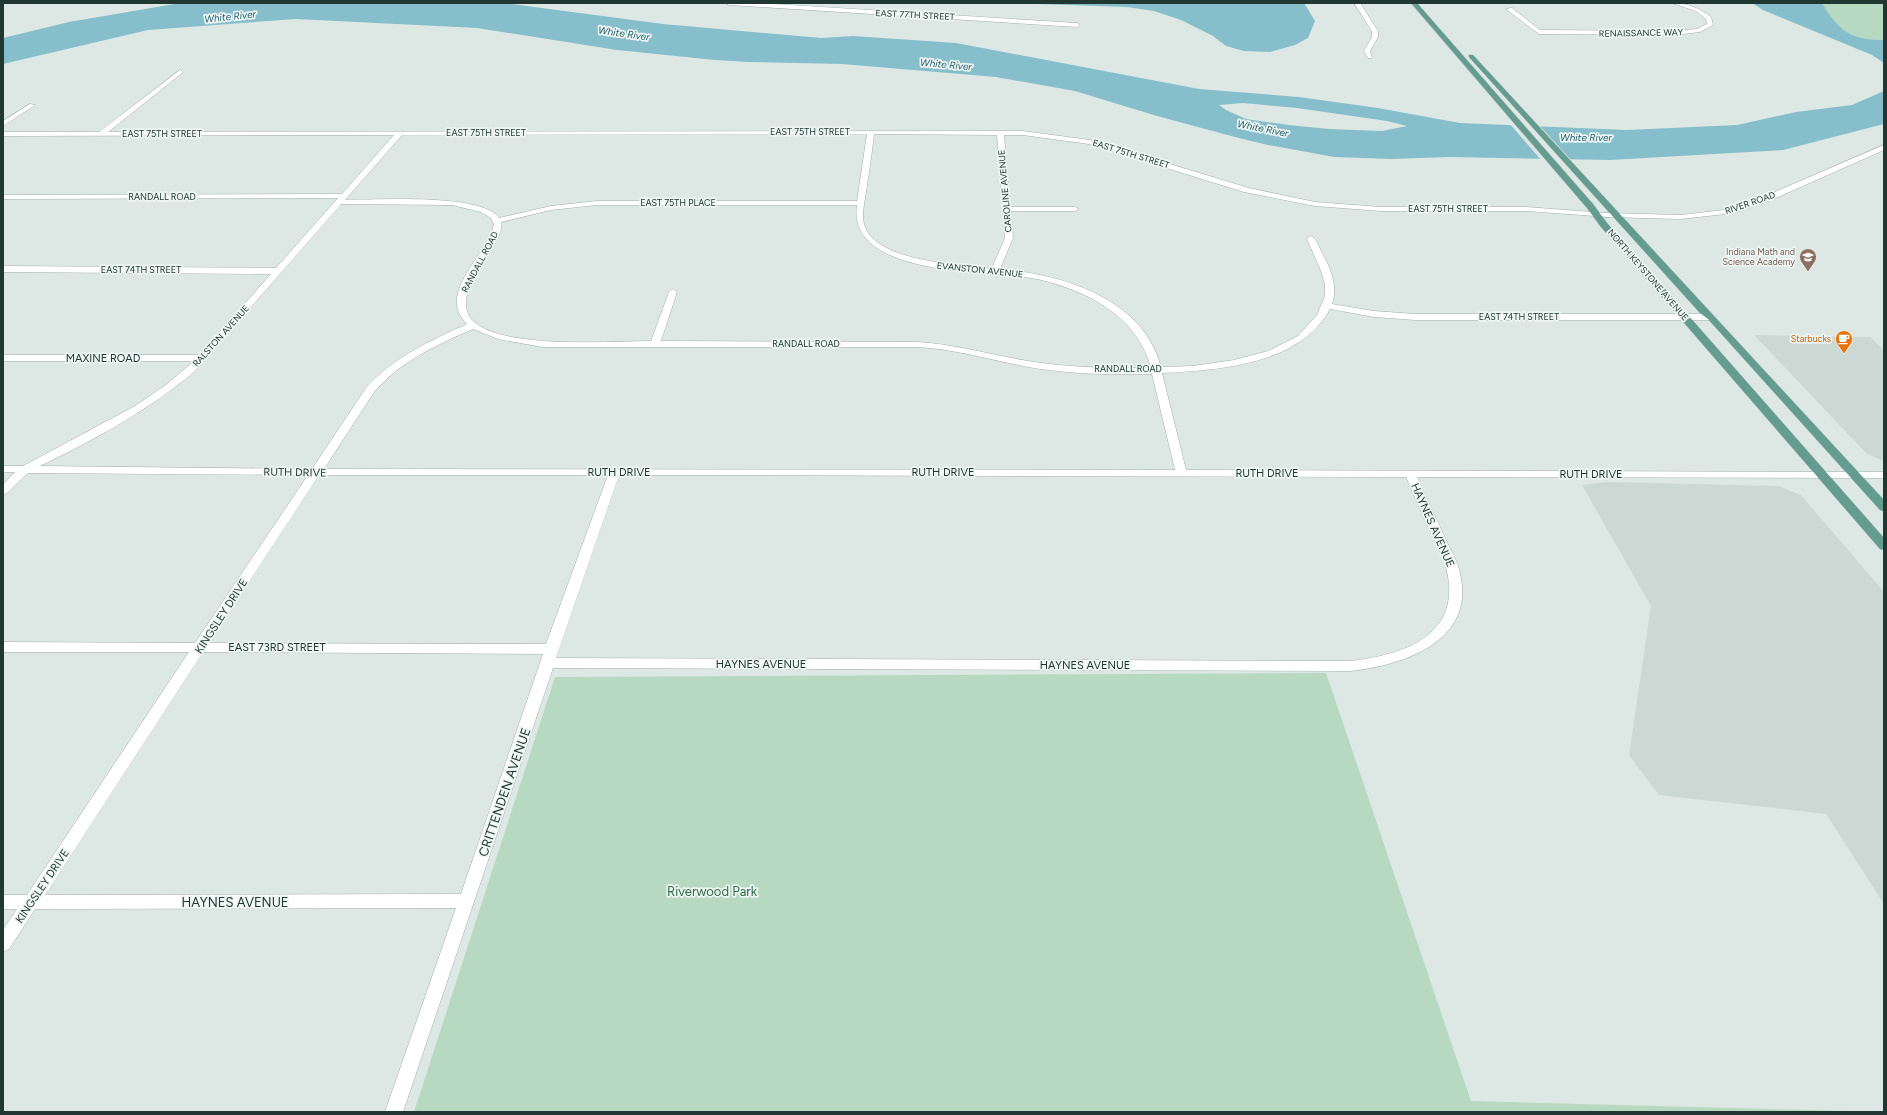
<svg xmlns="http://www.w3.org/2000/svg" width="1887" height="1115" font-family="Figtree,sans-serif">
  <rect width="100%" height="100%" fill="#dde8e4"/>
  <!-- built -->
  <g fill="#ccd8d3">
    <path d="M1754,335L1870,337L1884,350V461L1867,454Z"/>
    <path d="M1606,482L1778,486L1801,495L1884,592V904L1826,814L1659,795L1629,755L1651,606L1582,485Z"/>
  </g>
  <!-- green -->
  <g fill="#b7d9c1">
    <path d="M1822,3H1884V40C1851,40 1839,31 1822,3Z"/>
    <path d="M1326,673L1471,1101L1884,1112H414L555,677Z"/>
  </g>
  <!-- water -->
  <g fill="#87becc" fill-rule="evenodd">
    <path d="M180,3H505L663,24L821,38L853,36L956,43L1199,89L1299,97L1378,108L1460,123L1627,130L1737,125L1796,112L1852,105L1884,91V124L1783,150L1610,160L1449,157L1390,159L1334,157L1268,145L1235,137L1157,116L1075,91L996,77L842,64L748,62L715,60L617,50L477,28L296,19L148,30L3,64V38L69,22ZM1243,103L1297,108L1387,121L1407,126L1382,131L1329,129L1289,125L1246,119L1226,110L1219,105Z"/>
    <path d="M1007,3H1304L1315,21L1308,38L1295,45L1270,52L1244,51L1226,46L1213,36L1181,20L1154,11L1127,7Z"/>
    <path d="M1752,3H1822C1839,31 1851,40 1884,40V63L1872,55L1763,10Z"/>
  </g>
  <!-- pier -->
  <path fill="#dde8e4" d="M1509,123L1538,124L1573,162H1543Z"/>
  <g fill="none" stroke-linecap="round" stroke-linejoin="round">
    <defs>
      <g id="minor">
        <path d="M726,3H756L1077,23L1080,25L1077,27L729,5Z"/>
        <path d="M1354,3H1360L1378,31V37L1370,51L1372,58H1368L1364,51L1372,37V31Z"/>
        <path d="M1672,3C1687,3 1699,8 1711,17L1713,25L1700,32L1674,35L1539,34L1506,9L1514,7L1513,9L1540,30L1674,31L1697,29L1707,24L1706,19L1696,11Z"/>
        <path d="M180,70L182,71V73L108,132L1023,131L1090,140L1249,188L1315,202L1381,207H1526L1606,213H1609V217L1526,211H1381L1315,206L1244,192L1089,144L1023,135H1004L1010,207H1075L1079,209L1075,211H1011L1013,238L1000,269C1063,275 1143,298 1161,367L1193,366L1234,360L1268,351L1298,336L1317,315L1325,296V285L1321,271L1307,239L1311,236L1315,239C1325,259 1340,281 1332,304L1374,311L1415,314H1711L1716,317L1711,320H1415L1374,317L1330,309C1300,365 1218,370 1162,373L1186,470L1884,472V478L1417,477C1426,498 1436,518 1445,538C1449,547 1455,557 1458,566C1481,639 1407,665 1350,671L553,668L403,1112H385L456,908L35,909L9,949L3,952V930L17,909H3V895H27L189,652H3V642L195,643L308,475L28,473L7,493L3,495V485L15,472H3V466H23L135,406L166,385L194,361H3V355H199L271,274L3,272V266L276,268L338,198L3,199V195L342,194L394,135L3,136V132H99ZM867,134L857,201H597L551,206L499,218C483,193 375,200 345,200L402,135ZM874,134L997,135L1005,238L992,268C960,265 863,262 863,216C863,208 865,199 866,192C869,172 872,153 874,134ZM341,204L452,205L481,212L491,218L494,224C488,255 435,293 467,324C430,341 394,357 366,388L312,469L40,466C94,440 149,410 195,371ZM597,205H857C846,278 992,270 1037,279C1086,290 1138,316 1151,368C1110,368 1069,368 1028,361C991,355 955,344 917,342L661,341L677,292L673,289L669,292L651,341C613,341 491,351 469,316C462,303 468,287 475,276C481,263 505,235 501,222L551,210ZM473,329L498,339L542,347H917C955,349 991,360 1028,367C1068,374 1111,375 1152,374L1175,470L324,469L374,392C401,361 436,345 473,329ZM319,475H608L546,644L209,643ZM619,475L1406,477C1415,498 1424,518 1434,539C1438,548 1444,557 1446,567C1464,635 1405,655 1350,661L556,658ZM203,652L543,654L461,894L45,895Z"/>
        <path d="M30,104L35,105L3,126V121Z"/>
      </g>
      <path id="tertiary" d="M1884,145V150L1769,201L1734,213L1681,219L1606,217L1602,215L1606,213L1681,215L1732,209L1763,197Z"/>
      <g id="primary">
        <path d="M1411,3H1417L1593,204L1607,223L1884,538V550L1880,549L1601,227L1587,208Z"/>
        <path d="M1469,55H1473L1884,500V511L1880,510L1708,319L1700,313L1469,57Z"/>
      </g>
    </defs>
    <!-- minor casing -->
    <use href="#minor" stroke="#a1afab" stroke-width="1"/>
    <!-- tertiary casing -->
    <use href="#tertiary" stroke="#a1afab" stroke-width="1"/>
    <!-- primary casing -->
    <use href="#primary" stroke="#bcc3c2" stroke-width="1"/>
    <!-- minor -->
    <use href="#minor" fill="#fff" fill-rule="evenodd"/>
    <!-- tertiary -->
    <use href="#tertiary" fill="#fff" fill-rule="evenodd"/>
    <!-- primary -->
    <use href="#primary" fill="#649c90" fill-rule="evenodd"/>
  </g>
  <!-- icons -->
  <defs>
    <symbol id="school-pin" viewBox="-11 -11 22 30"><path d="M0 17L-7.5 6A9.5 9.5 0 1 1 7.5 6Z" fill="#8d6e63" stroke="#edf5f2"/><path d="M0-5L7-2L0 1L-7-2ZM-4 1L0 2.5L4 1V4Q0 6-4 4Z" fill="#fff"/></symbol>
    <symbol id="cafe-pin" viewBox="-11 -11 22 30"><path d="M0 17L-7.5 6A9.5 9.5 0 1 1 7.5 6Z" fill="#e8710a" stroke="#edf5f2"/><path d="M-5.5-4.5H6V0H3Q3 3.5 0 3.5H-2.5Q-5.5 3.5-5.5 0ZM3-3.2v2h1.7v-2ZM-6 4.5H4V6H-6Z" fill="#fff"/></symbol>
  </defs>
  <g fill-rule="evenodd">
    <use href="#school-pin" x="1798" y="247" width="20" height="27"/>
    <use href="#cafe-pin" x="1834" y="329" width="20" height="27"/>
  </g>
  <g text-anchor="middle" stroke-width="3.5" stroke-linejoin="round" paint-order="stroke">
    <!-- far-street labels -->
    <g font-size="9" fill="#203732" stroke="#edf5f2">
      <text transform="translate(915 15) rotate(3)" y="3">EAST 77TH STREET</text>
      <text transform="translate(1641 33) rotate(-1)" y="3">RENAISSANCE WAY</text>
      <text x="810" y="135">EAST 75TH STREET</text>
      <text x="486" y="136">EAST 75TH STREET</text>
      <text x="162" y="137">EAST 75TH STREET</text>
      <text transform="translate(1131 154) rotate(17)" y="3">EAST 75TH STREET</text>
      <text transform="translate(1005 191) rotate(-95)" y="3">CAROLINE AVENUE</text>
      <text x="162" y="200">RANDALL ROAD</text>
      <text x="678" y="206">EAST 75TH PLACE</text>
      <text transform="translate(1750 203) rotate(-19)" y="3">RIVER ROAD</text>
      <text x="1448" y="212">EAST 75TH STREET</text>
      <text transform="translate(480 262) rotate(-62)" y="3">RANDALL ROAD</text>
      <text x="141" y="273">EAST 74TH STREET</text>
      <text transform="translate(980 270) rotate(6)" y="3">EVANSTON AVENUE</text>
      <text transform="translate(1648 275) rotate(49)" y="3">NORTH KEYSTONE AVENUE</text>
      <text x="1519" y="320">EAST 74TH STREET</text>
      <text transform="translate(221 336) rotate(-48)" y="3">RALSTON AVENUE</text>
      <text x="806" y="347">RANDALL ROAD</text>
      <text x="1128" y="372">RANDALL ROAD</text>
    </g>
    <!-- far-education labels -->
    <g font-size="9" fill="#785e54" stroke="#edf5f2" text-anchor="end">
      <text x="1795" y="255">Indiana Math and<tspan x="1795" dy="10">Science Academy</tspan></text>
    </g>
    <!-- far-food labels -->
    <g font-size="9" fill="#c56008" stroke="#edf5f2" text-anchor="end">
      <text x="1831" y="342">Starbucks</text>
    </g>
    <!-- far-water labels -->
    <g font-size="10" font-style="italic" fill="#1e5e6f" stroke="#edf5f2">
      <text transform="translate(230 16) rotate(-6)" y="4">White River</text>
      <text transform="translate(624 33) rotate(8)" y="4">White River</text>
      <text transform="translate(946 64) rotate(5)" y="4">White River</text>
      <text transform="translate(1263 128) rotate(11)" y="4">White River</text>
      <text x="1586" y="141">White River</text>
    </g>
    <!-- street labels -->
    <g font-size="11" fill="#203732" stroke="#edf5f2">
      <text x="103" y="362">MAXINE ROAD</text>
      <text transform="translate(295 472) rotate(1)" y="4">RUTH DRIVE</text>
      <text x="619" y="476">RUTH DRIVE</text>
      <text x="943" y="476">RUTH DRIVE</text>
      <text x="1267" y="477">RUTH DRIVE</text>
      <text x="1591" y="478">RUTH DRIVE</text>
      <text transform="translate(1433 525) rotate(66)" y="4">HAYNES AVENUE</text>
      <text transform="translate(221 616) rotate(-57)" y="4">KINGSLEY DRIVE</text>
      <text x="277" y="651">EAST 73RD STREET</text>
      <text x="761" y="668">HAYNES AVENUE</text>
      <text x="1085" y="669">HAYNES AVENUE</text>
      <text transform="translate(42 886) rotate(-56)" y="4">KINGSLEY DRIVE</text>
    </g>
    <!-- near-street labels -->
    <g font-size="13" fill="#203732" stroke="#edf5f2">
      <text transform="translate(504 792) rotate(-71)" y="5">CRITTENDEN AVENUE</text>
      <text x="235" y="907">HAYNES AVENUE</text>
    </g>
    <!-- near-park labels -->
    <g font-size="13" fill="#2d6b47" stroke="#edf5f2">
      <text x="712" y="896">Riverwood Park</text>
    </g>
  </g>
  <!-- border -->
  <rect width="1887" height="1115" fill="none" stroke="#203732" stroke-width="8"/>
</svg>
